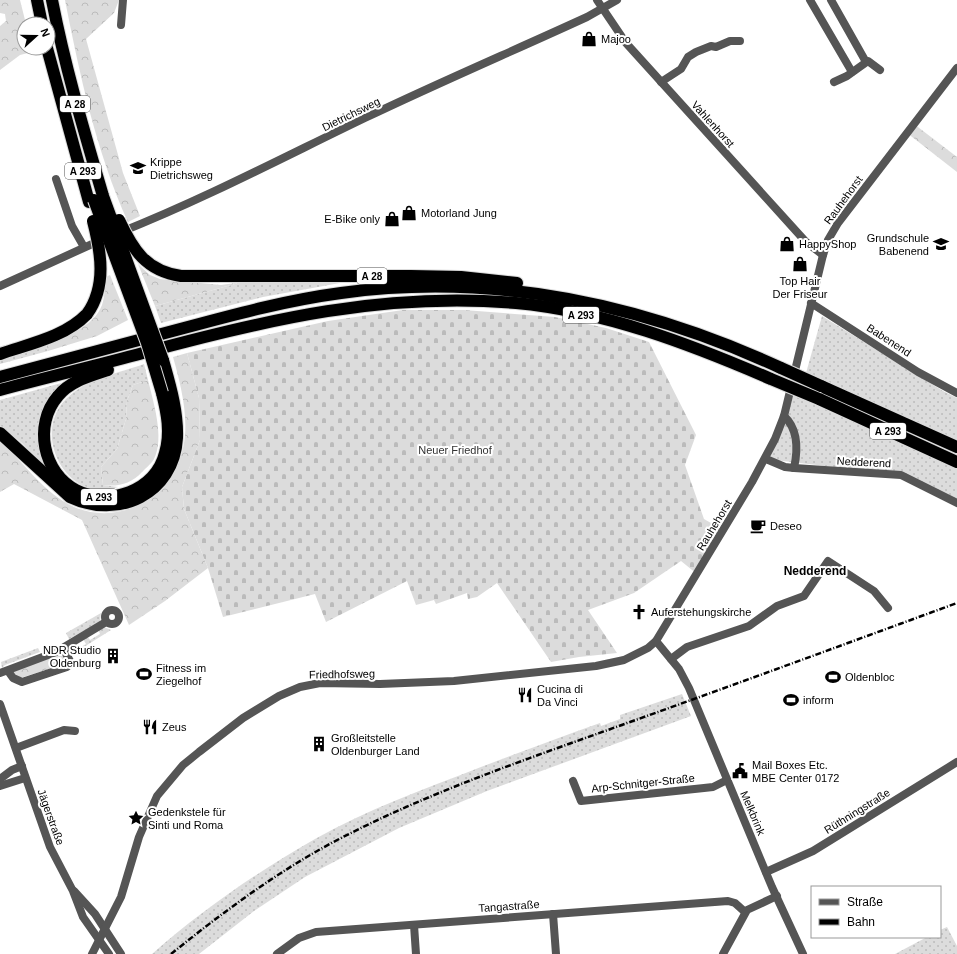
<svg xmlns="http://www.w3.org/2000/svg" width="957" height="954" font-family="Arial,sans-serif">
  <defs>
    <pattern id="grass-dots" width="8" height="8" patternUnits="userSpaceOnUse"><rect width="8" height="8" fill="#dcdcdc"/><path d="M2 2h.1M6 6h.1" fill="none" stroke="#bbb" stroke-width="1.8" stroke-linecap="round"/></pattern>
    <pattern id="forest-crowns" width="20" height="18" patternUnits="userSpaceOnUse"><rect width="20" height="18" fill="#dcdcdc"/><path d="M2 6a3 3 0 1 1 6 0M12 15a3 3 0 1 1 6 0" fill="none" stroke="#bbb"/></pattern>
    <pattern id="cemetery-stones" width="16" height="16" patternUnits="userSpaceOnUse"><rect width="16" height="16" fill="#dcdcdc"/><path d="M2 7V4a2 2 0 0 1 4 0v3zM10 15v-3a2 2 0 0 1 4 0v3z" fill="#bbb"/></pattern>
  </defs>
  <rect width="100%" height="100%" fill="#fff"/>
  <!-- grass -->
  <g fill="url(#grass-dots)">
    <path d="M351,281L263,297L161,323L155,306L242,282Z"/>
    <path d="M822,316L943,391L957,398V502L901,475L766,459L789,393L799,398Z"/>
    <path d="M44,343L48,351L0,364V358Z"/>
    <path d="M144,364L148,380L133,385L127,401L126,419L117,449L101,467L103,485L118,487C68,505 30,435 66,399C86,379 119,373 144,364Z"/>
    <path d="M65,382L44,411L53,476L22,443L0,426V400Z"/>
    <path d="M101,613L100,622L69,639L66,633Z"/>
    <path d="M104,627L111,630L71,655L68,648L72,645L76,650L86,644L83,639L87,636L90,640L100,634L98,629Z"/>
    <path d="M38,648L40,652L5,665L2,668L1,662Z"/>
    <path d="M682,694L691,716L487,791L399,828L305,877L254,911L199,954H152C202,910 257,872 315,839C368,809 425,789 481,767C521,752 560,737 600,723L601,726L620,719V715Z"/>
    <path d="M947,927L957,946V954H895L927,937H940V930Z"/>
  </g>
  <!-- forest -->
  <g fill="url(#forest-crowns)">
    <path d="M0,0H20L26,24H24V48H31L32,52L20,55L0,70V26L6,21L5,14L0,13Z"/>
    <path d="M65,0H119L114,13L86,39L123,173L140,216L128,222C96,151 80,76 65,0Z"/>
    <path d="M914,124L957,157V172L907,133Z"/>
    <path d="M138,264L150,275L160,279L221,285L242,282L155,306Z"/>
    <path d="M110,275L128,320L97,336L48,351L44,344C65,336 93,328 102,305C105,296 105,285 106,277Z"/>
    <path d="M187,353L199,398L200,440L182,487L184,509L208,568L165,601L129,625L82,520L14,484L0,492V440C23,462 45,494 74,507C127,529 181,489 185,435C187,409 180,382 173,357Z"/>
    <path d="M148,380C153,401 165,438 154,459C152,463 146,468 142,472C131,484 118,487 103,485L101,467L117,449L126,419L127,401L133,385Z"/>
    <path d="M52,656H65L68,663L17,679L13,672Z"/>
  </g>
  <!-- cemetery -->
  <path fill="url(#cemetery-stones)" d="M403,310H464L555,317L606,328L649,342L696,435L685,465L704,519L723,530L697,574L681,561L634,593L588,610L617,653L579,657L551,662L497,583L477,597L468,599L467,593L436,604L434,600L416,605L407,581L326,622L315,594L223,617L208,568L184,509L182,487L200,440L199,398L187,353L328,321Z"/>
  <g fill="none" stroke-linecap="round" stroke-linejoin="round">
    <defs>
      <g id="motorway">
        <path d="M37,0L42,24"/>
        <path d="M52,0C65,67 84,131 103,196"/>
        <path d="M47,48L89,202"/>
        <path d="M181,276H411L461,277L517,283"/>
        <path d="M0,354C29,344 65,337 87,314"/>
        <path d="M108,370C90,376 70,381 58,396C33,425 43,473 76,490C109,507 156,491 165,453C171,433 167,413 162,393"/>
        <path d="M0,377C61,361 122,344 184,328C236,314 288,300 341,293C494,272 642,304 781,368"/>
        <path d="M821,386L957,447"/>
        <path d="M0,390C48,377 95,366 143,353C268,319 385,292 516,303C604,311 690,344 771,379"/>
        <path d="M819,399L957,462"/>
        <path d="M0,433L70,497C118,520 174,494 177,438C178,411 170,385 163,360"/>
      </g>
    </defs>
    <!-- motorway casing -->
    <use href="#motorway" stroke="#dbdbdb" stroke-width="14"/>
    <!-- minor -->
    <g stroke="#555" stroke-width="8">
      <path d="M597,0L626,43L806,242L823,255"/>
      <path d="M810,0L852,72"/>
      <path d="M831,0L866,62"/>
      <path d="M121,25L123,0"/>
      <path d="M661,82L681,69L688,57L696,52L711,46L716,47L730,41H740"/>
      <path d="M834,82L847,76L868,61L880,70"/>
      <path d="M56,179L72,226L84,247"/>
      <path d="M121,232C204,199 284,157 365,118C438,83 513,51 587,17L617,0"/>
      <path d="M0,286L101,240"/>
      <path d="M811,303L918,372L957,393"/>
      <path d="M784,416C799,430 798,450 794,468"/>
      <path d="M766,459L785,467L794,468L901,475L957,503"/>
      <circle cx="112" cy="617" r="7"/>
      <path d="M656,641L679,669L689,688L772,887L803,954"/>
      <path d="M671,659L687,647L749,626L777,606L804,596L828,561L874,591L888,608"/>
      <path d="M8,671L13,678L22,682L67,667L71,663L63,648"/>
      <path d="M0,673L56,652L106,622"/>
      <path d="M0,704L50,847L73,891L83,917L109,954"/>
      <path d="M16,748L64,730L75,731"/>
      <path d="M0,779L12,770L22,766"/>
      <path d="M573,781L581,801L704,788L713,787L727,780"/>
      <path d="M0,786L25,778"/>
      <path d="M766,872L813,851L957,762"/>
      <path d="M74,891L95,914L121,954"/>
      <path d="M553,914L556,954"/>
      <path d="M414,925L416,954"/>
      <path d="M92,954L121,897L139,837L157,796L183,765L199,752L243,718L279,696L300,687L320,683L380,684L454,681L596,666L624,660L648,648L656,641L752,482L775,439L784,416L823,255L828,240L838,223L957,68"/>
      <path d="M277,954L299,938L316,932L728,901L735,903L745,912"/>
      <path d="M723,954L747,910L777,896"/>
    </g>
    <!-- motorway -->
    <use href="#motorway" stroke="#000" stroke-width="12"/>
    <!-- rail -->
    <path stroke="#000" stroke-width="2.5" stroke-dasharray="6 2 1 2" stroke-linecap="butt" d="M171,954C227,909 286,865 351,833C440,788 536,756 630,722C739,683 848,643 957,603"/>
    <defs>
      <g id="motorway-bridge">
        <path d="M103,196L163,360"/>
        <path d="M94,200L147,343L162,393"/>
        <path d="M119,220C133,250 146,271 181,276"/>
        <path d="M87,314C107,286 101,252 93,221"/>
        <path d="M781,368L821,386"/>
        <path d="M771,379L819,399"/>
      </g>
    </defs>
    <!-- motorway-bridge casing -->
    <use href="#motorway-bridge" stroke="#dbdbdb" stroke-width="14" stroke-linecap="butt"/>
    <!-- motorway-bridge -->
    <use href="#motorway-bridge" stroke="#000" stroke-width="12"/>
  </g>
  <!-- icons -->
  <defs>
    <symbol id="shop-bare" viewBox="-9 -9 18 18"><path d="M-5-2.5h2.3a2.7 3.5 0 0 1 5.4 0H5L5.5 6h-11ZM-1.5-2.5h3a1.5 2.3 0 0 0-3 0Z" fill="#000" stroke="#fff" stroke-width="2.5" paint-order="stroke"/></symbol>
    <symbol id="school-bare" viewBox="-9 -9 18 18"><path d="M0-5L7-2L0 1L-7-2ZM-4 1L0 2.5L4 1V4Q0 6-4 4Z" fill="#000" stroke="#fff" stroke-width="2.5" paint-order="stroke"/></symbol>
    <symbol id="cafe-bare" viewBox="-9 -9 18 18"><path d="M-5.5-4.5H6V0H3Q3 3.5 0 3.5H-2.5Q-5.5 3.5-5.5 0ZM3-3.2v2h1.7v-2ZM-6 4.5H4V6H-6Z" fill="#000" stroke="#fff" stroke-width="2.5" paint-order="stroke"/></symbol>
    <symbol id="church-bare" viewBox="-9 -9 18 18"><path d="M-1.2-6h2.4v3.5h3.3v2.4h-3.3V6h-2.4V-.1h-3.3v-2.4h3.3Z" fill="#000" stroke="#fff" stroke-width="2.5" paint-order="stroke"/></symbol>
    <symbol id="building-bare" viewBox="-9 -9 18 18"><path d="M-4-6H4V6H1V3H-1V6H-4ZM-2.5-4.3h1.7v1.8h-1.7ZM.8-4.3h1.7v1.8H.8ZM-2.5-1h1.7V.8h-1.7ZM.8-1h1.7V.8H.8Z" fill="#000" stroke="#fff" stroke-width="2.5" paint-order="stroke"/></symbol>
    <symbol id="stadium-bare" viewBox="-9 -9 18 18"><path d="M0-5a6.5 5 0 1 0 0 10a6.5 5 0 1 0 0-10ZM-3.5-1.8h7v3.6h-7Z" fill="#000" stroke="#fff" stroke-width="2.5" paint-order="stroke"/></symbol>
    <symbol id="restaurant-bare" viewBox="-9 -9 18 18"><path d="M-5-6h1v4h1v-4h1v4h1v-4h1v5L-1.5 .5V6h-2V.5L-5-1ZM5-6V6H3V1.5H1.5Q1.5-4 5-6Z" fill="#000" stroke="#fff" stroke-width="2.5" paint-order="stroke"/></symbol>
    <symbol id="civic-bare" viewBox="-9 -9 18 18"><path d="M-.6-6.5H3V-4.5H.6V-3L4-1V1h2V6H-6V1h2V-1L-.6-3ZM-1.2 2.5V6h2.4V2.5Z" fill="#000" stroke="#fff" stroke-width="2.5" paint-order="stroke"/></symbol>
    <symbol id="sight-bare" viewBox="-9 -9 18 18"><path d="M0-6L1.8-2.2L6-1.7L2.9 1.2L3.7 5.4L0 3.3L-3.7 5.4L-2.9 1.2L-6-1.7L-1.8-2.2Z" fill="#000" stroke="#fff" stroke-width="2.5" paint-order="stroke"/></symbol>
  </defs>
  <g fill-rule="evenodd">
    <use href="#shop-bare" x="578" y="28" width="22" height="22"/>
    <use href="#school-bare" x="127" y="157" width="22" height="22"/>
    <use href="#shop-bare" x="398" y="202" width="22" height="22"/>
    <use href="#shop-bare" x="381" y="208" width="22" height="22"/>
    <use href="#shop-bare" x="776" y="233" width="22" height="22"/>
    <use href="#school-bare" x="930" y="233" width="22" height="22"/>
    <use href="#shop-bare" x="789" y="253" width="22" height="22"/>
    <use href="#cafe-bare" x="747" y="515" width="22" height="22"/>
    <use href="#church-bare" x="628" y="601" width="22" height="22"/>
    <use href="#building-bare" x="102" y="645" width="22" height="22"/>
    <use href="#stadium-bare" x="133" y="663" width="22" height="22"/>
    <use href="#stadium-bare" x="822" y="666" width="22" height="22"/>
    <use href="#restaurant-bare" x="514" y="684" width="22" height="22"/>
    <use href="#stadium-bare" x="780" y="689" width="22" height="22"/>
    <use href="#restaurant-bare" x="139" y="716" width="22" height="22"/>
    <use href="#building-bare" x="308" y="733" width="22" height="22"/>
    <use href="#civic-bare" x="729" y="760" width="22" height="22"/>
    <use href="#sight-bare" x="125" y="807" width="22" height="22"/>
  </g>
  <g text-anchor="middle" stroke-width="4" stroke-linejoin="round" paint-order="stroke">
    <!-- shield labels -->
    <g fill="#fff" stroke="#4c4c4c" stroke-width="1">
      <rect x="60" y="96" width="30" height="16" rx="3"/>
      <rect x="65" y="163" width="36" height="16" rx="3"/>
      <rect x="357" y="268" width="30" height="16" rx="3"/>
      <rect x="563" y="307" width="36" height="16" rx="3"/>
      <rect x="870" y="423" width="36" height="16" rx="3"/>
      <rect x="81" y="489" width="36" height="16" rx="3"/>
    </g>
    <g font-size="10" font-weight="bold" fill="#000">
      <text x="75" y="108">A 28</text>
      <text x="83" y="175">A 293</text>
      <text x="372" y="280">A 28</text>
      <text x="581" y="319">A 293</text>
      <text x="888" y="435">A 293</text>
      <text x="99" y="501">A 293</text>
    </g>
    <!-- poi labels -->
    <g font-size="11" fill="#000" stroke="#fff" text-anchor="start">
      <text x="601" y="43">Majoo</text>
      <text x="150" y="166">Krippe<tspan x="150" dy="13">Dietrichsweg</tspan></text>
      <text x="421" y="217">Motorland Jung</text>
      <text x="380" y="223" text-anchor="end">E-Bike only</text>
      <text x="929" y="242" text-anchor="end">Grundschule<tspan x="929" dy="13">Babenend</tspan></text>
      <text x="799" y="248">HappyShop</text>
      <text x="800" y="285" text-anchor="middle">Top Hair<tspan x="800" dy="13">Der Friseur</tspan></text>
      <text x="770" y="530">Deseo</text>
      <text x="651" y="616">Auferstehungskirche</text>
      <text x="101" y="654" text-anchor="end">NDR Studio<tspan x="101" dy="13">Oldenburg</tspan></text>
      <text x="156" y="672">Fitness im<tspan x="156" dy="13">Ziegelhof</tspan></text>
      <text x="845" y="681">Oldenbloc</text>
      <text x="537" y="693">Cucina di<tspan x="537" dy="13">Da Vinci</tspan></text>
      <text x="803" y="704">inform</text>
      <text x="162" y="731">Zeus</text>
      <text x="331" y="742">Großleitstelle<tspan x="331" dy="13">Oldenburger Land</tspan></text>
      <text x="752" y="769">Mail Boxes Etc.<tspan x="752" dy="13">MBE Center 0172</tspan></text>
      <text x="148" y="816">Gedenkstele für<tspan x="148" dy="13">Sinti und Roma</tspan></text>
    </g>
    <!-- street labels -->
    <g font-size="11" fill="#000" stroke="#fff">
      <text transform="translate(351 114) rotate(-26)" y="4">Dietrichsweg</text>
      <text transform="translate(713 124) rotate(48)" y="4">Vahlenhorst</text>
      <text transform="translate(843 200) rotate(-54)" y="4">Rauhehorst</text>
      <text transform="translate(889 340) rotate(33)" y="4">Babenend</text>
      <text transform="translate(864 462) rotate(3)" y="4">Nedderend</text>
      <text transform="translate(714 525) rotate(-59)" y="4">Rauhehorst</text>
      <text transform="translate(342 674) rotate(-1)" y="4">Friedhofsweg</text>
      <text transform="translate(643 783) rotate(-6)" y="4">Arp-Schnitger-Straße</text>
      <text transform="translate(857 811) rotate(-32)" y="4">Rüthningstraße</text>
      <text transform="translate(753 813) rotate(67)" y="4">Melkbrink</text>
      <text transform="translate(51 817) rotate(70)" y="4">Jägerstraße</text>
      <text transform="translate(509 906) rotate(-4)" y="4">Tangastraße</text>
    </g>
    <!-- park labels -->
    <g font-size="11" fill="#333" stroke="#fff">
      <text x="455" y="454">Neuer Friedhof</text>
    </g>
    <!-- neighbourhood labels -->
    <g font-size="12" font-weight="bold" fill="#000" stroke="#fff">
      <text x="815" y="575">Nedderend</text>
    </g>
  </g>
  <!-- legend -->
  <rect x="811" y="886" width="130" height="52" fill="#ffffff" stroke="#999999"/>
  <rect x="819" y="899" width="20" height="6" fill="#555555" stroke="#999999"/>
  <text x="847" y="906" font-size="12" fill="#000000">Straße</text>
  <rect x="819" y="919" width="20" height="6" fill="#000000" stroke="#999999"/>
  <text x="847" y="926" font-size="12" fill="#000000">Bahn</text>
  <!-- north arrow -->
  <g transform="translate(36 36) rotate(69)"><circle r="19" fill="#ffffff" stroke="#999999"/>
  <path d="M0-3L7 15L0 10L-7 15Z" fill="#000000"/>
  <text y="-6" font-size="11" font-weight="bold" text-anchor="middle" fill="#000000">N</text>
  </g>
</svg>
